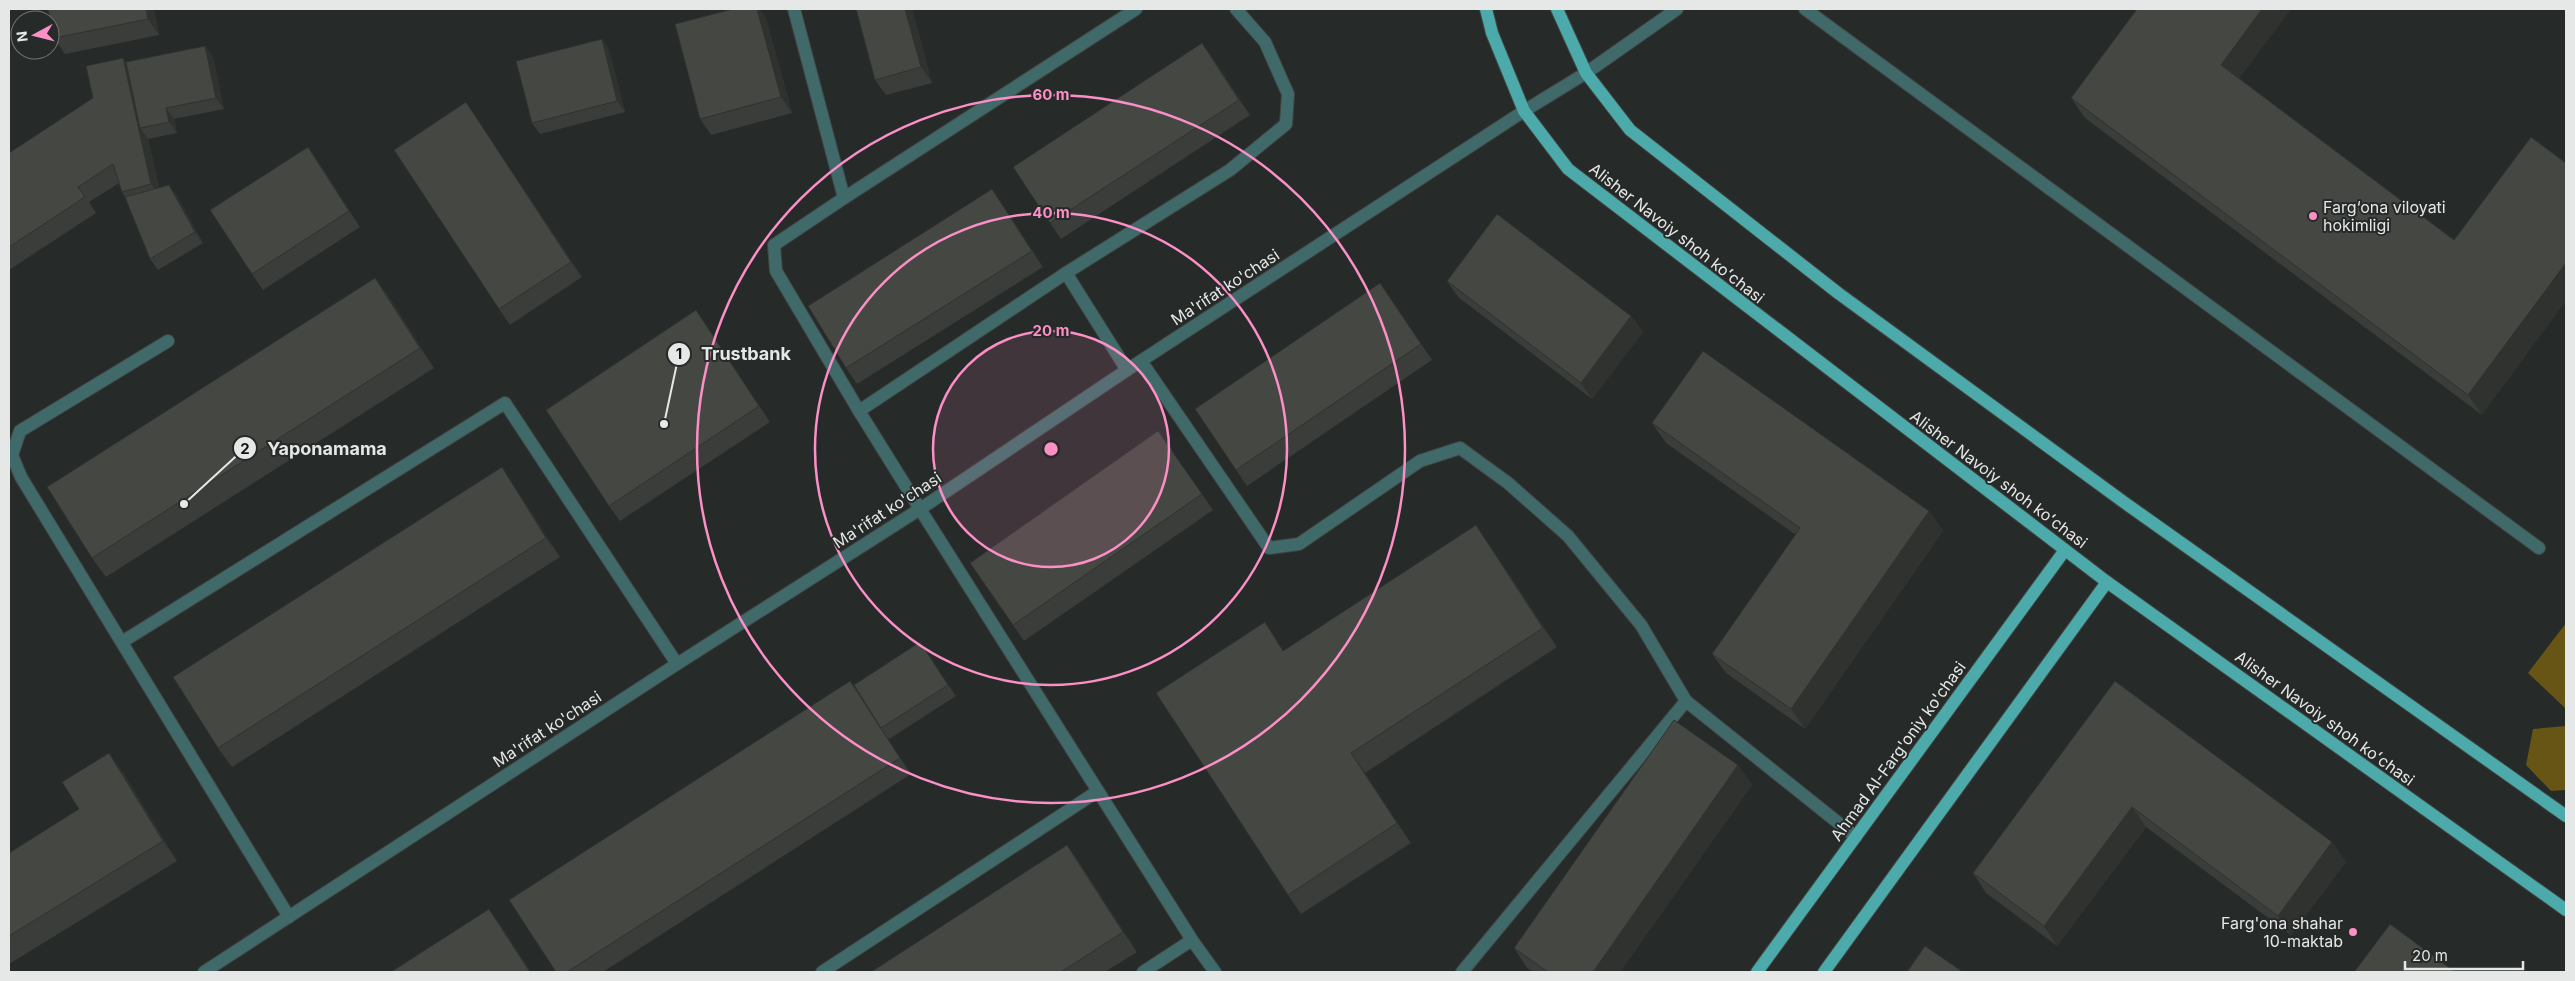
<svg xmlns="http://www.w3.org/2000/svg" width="2575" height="981" font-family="Inter,sans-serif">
  <rect width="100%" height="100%" fill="#262a28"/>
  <!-- forest -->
  <g fill="#675516">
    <path d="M2566,623V709L2528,673Z"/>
    <path d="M2566,726V790L2551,791L2526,765L2533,729Z"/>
  </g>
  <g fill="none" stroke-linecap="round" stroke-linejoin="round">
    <defs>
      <g id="service">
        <path d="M1805,9L2539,548"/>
        <path d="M1586,73L1677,9"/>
        <path d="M844,198L1136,9"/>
        <path d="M1066,273L1127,370"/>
        <path d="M168,341L20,431L12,455L21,477L289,917"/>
        <path d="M1141,361L1269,548L1299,544L1420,461L1460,448L1508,483L1568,536L1641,625L1686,701"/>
        <path d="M859,411L1066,273L1230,170L1286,124L1288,94L1265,42L1236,9"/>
        <path d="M920,509L1192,940L1215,972"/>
        <path d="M122,642L505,403L677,664"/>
        <path d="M822,972L1098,791"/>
        <path d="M1143,972L1192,940"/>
        <path d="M1462,972L1686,701L1856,837"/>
      </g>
      <g id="minor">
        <path d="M794,9L844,198L774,245L776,271L859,411L920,509"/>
        <path d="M204,972L677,664L920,509L1127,370L1524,111"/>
      </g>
      <path id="tertiary" d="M1524,111L1586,73"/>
      <g id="primary">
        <path d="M1486,9L1492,33L1524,111L1568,169L2107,582L2566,910"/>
        <path d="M1557,9L1586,73L1630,130L1838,293L2125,503L2566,816"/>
        <path d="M1757,972L2065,550"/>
        <path d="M1824,972L2107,582"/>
      </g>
    </defs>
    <!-- service casing -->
    <use href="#service" stroke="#414543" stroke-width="14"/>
    <!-- minor casing -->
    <use href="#minor" stroke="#414543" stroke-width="14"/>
    <!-- tertiary casing -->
    <use href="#tertiary" stroke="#414543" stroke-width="14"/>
    <!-- primary casing -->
    <use href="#primary" stroke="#414543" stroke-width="14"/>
    <!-- service -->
    <use href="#service" stroke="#406a6a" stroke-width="12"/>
    <!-- minor -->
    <use href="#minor" stroke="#406a6a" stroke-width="12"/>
    <!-- tertiary -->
    <use href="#tertiary" stroke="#406a6a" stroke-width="12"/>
    <!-- primary -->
    <use href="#primary" stroke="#4daaab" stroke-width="12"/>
  </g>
  <!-- wall -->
  <g fill="#3b3d3a">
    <path d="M154,9L159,35L65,54L54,38Z"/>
    <path d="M733,9H759L766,18L792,113L711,135L700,119Z"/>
    <path d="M912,9L932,83L886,95L875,80Z"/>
    <path d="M2137,9H2291L2239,78L2454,240L2482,415L2085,118L2071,98Z"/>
    <path d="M602,39L609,50L625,112L540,134L532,123Z"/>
    <path d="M205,46L213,57L224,109L174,119L177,133L148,139L159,187L177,196L203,243L158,270L150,259L125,197L122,192L119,183L89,202L96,213L9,270V153L93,98L123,58L126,62Z"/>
    <path d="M1213,58L1250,115L1061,239L1050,223Z"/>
    <path d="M466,102L582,277L510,325L499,309Z"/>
    <path d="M319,163L360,227L263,290L252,274Z"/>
    <path d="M1003,205L1043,267L857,384L846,368Z"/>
    <path d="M375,278L389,297L434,368L106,577L92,558Z"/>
    <path d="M1447,281L1631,316L1643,332L1592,399L1458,297Z"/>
    <path d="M1380,283L1432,360L1247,486L1236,470Z"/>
    <path d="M707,326L770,422L620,521L609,506Z"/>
    <path d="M1652,423L1929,511L1943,531L1805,729L1726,673L1712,654L1796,535L1666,443Z"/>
    <path d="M1158,431L1213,510L1024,641L970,563Z"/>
    <path d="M515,487L560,557L232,767L218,748Z"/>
    <path d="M1489,544L1557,647L1365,773L1411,843L1301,914L1288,895L1284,650Z"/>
    <path d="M920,642L956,696L889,739L887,737L911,774L603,972H556L854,685Z"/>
    <path d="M2115,681L2332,842L2346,862L2291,935L2146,827L2057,946L1986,893L1973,873Z"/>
    <path d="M1738,765L1752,785L1620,972H1534L1527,968L1514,948Z"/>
    <path d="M123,772L177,861L9,964V853L79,809Z"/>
    <path d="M1067,845L1081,865L1137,952L1105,972H871Z"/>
  </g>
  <!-- shaded-wall -->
  <g fill="#30322f">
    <path d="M146,9H154L159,35L148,19Z"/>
    <path d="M757,9H759L766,18L792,113L781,97Z"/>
    <path d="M905,9H912L932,83L921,67Z"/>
    <path d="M2262,9H2291L2234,84L2221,65Z"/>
    <path d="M602,39L609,50L625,112L617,101Z"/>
    <path d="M1202,43L1213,58L1250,115L1239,100Z"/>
    <path d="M205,46L213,57L224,109L216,98Z"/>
    <path d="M123,58L134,73L140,128L148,139L162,200L151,184Z"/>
    <path d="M466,102L477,118L582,277L571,262Z"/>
    <path d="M166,108L174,119L177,133L169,122Z"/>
    <path d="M308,147L319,163L360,227L349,211Z"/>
    <path d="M169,185L177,196L203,243L195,232Z"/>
    <path d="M992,189L1003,205L1043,267L1032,251Z"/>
    <path d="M2566,263V301L2482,415L2468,395Z"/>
    <path d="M375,278L389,297L434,368L420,348Z"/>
    <path d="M696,310L707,326L770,422L759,406Z"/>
    <path d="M1631,316L1643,332L1592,399L1581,383Z"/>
    <path d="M502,467L515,487L560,557L546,538Z"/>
    <path d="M1929,511L1943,531L1805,729L1791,709Z"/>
    <path d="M1476,525L1489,544L1557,647L1543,628Z"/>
    <path d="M920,642L928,653L956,696L948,685Z"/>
    <path d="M881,728L887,737L911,774L900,758Z"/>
    <path d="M109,753L123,772L177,861L163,841Z"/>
    <path d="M1351,753L1365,773L1411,843L1397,823Z"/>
    <path d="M1738,765L1752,785L1620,972H1593Z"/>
    <path d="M2132,807L2146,827L2057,946L2044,926Z"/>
    <path d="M2332,842L2346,862L2291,935L2278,916Z"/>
    <path d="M1067,845L1081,865L1137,952L1123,932Z"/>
    <path d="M489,909L503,928L531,972H530Z"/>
  </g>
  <!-- building -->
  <g fill="#454743" stroke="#30322f">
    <path d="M48,9H146L148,19L54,38Z"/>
    <path d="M733,9H757L781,97L700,119L675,24Z"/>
    <path d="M856,9H905L921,67L875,80Z"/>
    <path d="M2137,9H2262L2221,65L2454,240L2531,137L2566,163V263L2468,395L2071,98Z"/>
    <path d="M602,39L617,101L532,123L516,61Z"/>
    <path d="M1202,43L1239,100L1050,223L1013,167Z"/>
    <path d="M205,46L216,98L166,108L169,122L140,128L126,62Z"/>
    <path d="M123,58L151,184L122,192L113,164L78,187L85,197L9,247V153L93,98L86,66Z"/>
    <path d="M466,102L571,262L499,309L394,150Z"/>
    <path d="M308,147L349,211L252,274L210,210Z"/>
    <path d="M169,185L195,232L150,259L125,197Z"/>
    <path d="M992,189L1032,251L846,368L808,306Z"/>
    <path d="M1497,214L1631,316L1581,383L1447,281Z"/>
    <path d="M375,278L420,348L92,558L47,487Z"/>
    <path d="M1380,283L1421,344L1236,470L1195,409Z"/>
    <path d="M696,310L759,406L609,506L546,410Z"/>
    <path d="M1703,351L1929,511L1791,709L1712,654L1800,528L1652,423Z"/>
    <path d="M1158,431L1202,494L1013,625L970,563Z"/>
    <path d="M502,467L546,538L218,748L173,677Z"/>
    <path d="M1476,525L1543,628L1351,753L1397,823L1288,895L1156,693L1265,622L1283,651Z"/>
    <path d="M920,642L948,685L881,728L854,685Z"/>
    <path d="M850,681L900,758L567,972H556L509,900Z"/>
    <path d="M2115,681L2332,842L2278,916L2132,807L2044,926L1973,873Z"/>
    <path d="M1674,720L1738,765L1593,972H1548L1514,948Z"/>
    <path d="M109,753L163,841L9,936V853L79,809L62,782Z"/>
    <path d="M1067,845L1123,932L1061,972H871Z"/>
    <path d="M489,909L530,972H391Z"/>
    <path d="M2390,924L2455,972H2357L2355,971Z"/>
    <path d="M1925,946L1963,972H1907Z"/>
  </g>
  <!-- distance rings -->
  <circle cx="1051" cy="449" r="118" fill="#fb8fc6" fill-opacity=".12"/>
  <g fill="none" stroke="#fb8fc6" stroke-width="2.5">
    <circle cx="1051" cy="449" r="118"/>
    <circle cx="1051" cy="449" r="236"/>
    <circle cx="1051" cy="449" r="354"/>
  </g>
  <!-- markers -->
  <g fill="#fb8fc6" stroke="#262a28" stroke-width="2">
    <circle cx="2313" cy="216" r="5"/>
    <circle cx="2353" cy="932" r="5"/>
  </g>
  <g text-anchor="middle" stroke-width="4" stroke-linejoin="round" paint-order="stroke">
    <!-- poi labels -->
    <g font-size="16" fill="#e6e8e7" stroke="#262a28" text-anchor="start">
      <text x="2323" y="213">Farg‘ona viloyati<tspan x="2323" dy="18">hokimligi</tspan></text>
      <text x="2343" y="929" text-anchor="end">Farg'ona shahar<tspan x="2343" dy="18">10-maktab</tspan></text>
    </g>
    <!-- street labels -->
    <g font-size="16" fill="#e6e8e7" stroke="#262a28">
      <text transform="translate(1677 233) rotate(38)" y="6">Alisher Navoiy shoh koʻchasi</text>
      <text transform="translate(1225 287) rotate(-33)" y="6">Ma'rifat ko'chasi</text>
      <text transform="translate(1999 479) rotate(37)" y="6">Alisher Navoiy shoh koʻchasi</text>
      <text transform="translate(887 510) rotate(-33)" y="6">Ma'rifat ko'chasi</text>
      <text transform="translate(2325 718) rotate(36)" y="6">Alisher Navoiy shoh koʻchasi</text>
      <text transform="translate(547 729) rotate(-33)" y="6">Ma'rifat ko'chasi</text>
      <text transform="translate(1898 751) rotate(-54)" y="6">Ahmad Al-Farg'oniy ko'chasi</text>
    </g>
  </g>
  <circle cx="1051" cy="449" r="8" fill="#fb8fc6" stroke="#262a28" stroke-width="2.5"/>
  <g font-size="15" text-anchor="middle" font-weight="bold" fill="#fb8fc6" stroke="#262a28" stroke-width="4" stroke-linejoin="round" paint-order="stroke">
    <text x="1051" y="100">60 m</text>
    <text x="1051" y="218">40 m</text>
    <text x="1051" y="336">20 m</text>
  </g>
  <!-- callouts -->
  <path fill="none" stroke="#e6e8e7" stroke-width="2" d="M664 424L679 354M184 504L245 448"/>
  <g fill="#e6e8e7" stroke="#262a28" stroke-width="2">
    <circle cx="664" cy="424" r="5"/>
    <circle cx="184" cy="504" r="5"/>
    <circle cx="679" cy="354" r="12"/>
    <circle cx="245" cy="448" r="12"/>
  </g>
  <g font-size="15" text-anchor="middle" font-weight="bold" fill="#111">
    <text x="679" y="359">1</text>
    <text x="245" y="454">2</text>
  </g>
  <g font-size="18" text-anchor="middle" font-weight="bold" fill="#e6e8e7" stroke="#262a28" stroke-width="4" stroke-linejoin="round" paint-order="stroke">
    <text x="746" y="360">Trustbank</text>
    <text x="327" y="455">Yaponamama</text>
  </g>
  <!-- border -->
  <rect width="2575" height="981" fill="none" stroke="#e6e8e7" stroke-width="20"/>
  <!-- north arrow -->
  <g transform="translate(35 35) rotate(263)"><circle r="24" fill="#262a28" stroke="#737674"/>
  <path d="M0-4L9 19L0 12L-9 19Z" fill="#fb8fc6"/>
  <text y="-8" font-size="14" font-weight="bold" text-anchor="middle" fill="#e6e8e7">N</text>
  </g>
  <!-- scale -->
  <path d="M2405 961v8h118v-8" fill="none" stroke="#e6e8e7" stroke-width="2.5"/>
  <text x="2412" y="961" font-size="15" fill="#e6e8e7" stroke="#262a28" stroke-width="4" paint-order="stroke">20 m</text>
</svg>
